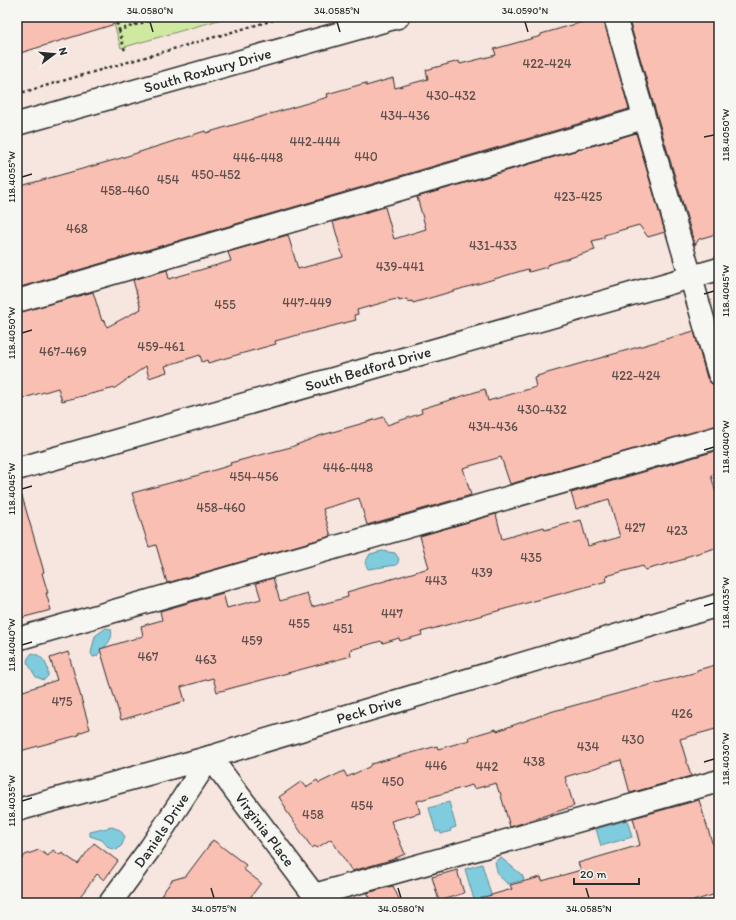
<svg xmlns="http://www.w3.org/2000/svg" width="736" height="920" font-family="Itim,sans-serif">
  <rect width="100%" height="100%" fill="#f7e6df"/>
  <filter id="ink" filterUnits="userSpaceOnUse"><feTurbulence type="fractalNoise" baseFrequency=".025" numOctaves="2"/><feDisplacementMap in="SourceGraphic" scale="8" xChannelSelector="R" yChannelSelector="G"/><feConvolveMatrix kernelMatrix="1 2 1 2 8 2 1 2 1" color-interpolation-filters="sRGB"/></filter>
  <g filter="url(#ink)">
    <!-- green -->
    <path fill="#cfeaa0" stroke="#7d8a66" d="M112,17H229L121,48Z"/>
    <!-- water -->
    <g fill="#80ccdf" stroke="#5e8c97">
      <path d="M382,551L395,553L399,559L397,565L368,569L365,563L370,554Z"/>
      <path d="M106,628L111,629C115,641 102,648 97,656L93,657L91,653L95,636Z"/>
      <path d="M32,653C43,655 49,666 48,676L44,680L36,677L27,662L28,658Z"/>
      <path d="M449,802L456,827L450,829L451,831L441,834L440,831L436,832L429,808Z"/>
      <path d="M627,820L632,837L601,846L596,829Z"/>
      <path d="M112,827L120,830L125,837L122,845L117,850L109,848L102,840L90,836V832Z"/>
      <path d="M500,857L522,875L524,880L508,884L498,875L495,862Z"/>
      <path d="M482,864L492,898L475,903L465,869Z"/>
    </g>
    <!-- building -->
    <g fill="#fabfb3" stroke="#2b2b2b">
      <path d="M17,17H124L125,21L17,54Z"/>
      <path d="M600,17H603L629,109L17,288V187L118,159L205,131L206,133L328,97L327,94L366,83V86L393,78L395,88L428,79L426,70L459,61L460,64L496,55L494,49L541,36V34Z"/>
      <path d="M628,17H719V233L699,239L695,245Z"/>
      <path d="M636,133L665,232L648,237L639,225L604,235V238L592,241L595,250L547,265V267L529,272L528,269L413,303L412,301L408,302L407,299L399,301V299L392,300L357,310L358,314L354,315L356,320L275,341L276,344L208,363L207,360L202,362L200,355L165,366L167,372L149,378L146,366L115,388L62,401L58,388L17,400V313L93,292L102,321L105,320L107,327L141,309L133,280L167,270L169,279L231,261L228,252L288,235L298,269L343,257L333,222L385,207L394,239L426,229L417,197Z"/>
      <path d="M694,331L707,378L711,383L719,386V425L510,484L501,457L463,468L471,495L367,525L359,498L323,509L331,536L167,583L156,545L149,547L132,493L192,477L231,465L230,463L291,447L319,436L384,417L387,425L422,413L421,409L485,389L488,401L536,387L534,378L538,377L537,376Z"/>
      <path d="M719,450V472L711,475L719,504V547L685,557V559L645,570L643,566L606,576L607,581L421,632L422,635L400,641L399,638L383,643L381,641L350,650L351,656L217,692L213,678L181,687L185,701L121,720L100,649L143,636L141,626L162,620L160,611L223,593L227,608L261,599L256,583L273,578L280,601L307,593L312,607L348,597L347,592L429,568L420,536L496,514L502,539L544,527L545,530L581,520L588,546L620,537L609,499L576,509L571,493Z"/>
      <path d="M22,496L44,572L42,573L48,593H46L51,610L17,619V497Z"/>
      <path d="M68,652L90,729L78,733L79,735L20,751L17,742V693L57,680L50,658Z"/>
      <path d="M719,664V728L680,739L691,776L630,793L621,760L565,777L574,806L510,827L500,792H499L496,783L474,789L472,785L417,801L420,813L391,821L405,854L391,860L352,871L331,839L317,848L315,846L312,848L285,809L286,808L279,797L302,781L306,787L317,780L319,783L344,771L347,777L369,767L371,764L437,746L438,749L470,740L469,737L496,729L497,731L550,712L697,672V670Z"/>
      <path d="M699,800L719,865V893L687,903H482L481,898L512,889L510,885L541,877L542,881L581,870L578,863L640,845L633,818Z"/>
      <path d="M213,840L246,865L243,869L261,883L246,903H156L172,880L186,876Z"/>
      <path d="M94,843L118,861L104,880L97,874L75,903H17V865L25,855L39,850L48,856L53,850L60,855L62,853L78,864Z"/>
      <path d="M457,870L464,893L439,901L432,877Z"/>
      <path d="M393,886L401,903H374L367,893Z"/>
    </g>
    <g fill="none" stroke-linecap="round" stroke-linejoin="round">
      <defs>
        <g id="minor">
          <path d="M615,17L719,374"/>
          <path id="s1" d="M17,124L398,17"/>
          <path d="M17,301L644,118"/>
          <path id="s2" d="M17,469L719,269"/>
          <path d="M17,639L719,437"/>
          <path id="s3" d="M17,810L210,757L719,605"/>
          <path d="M314,895L719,781"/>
          <path id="s4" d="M110,903L151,847L210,757L320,903"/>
        </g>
      </defs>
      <!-- minor casing -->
      <use href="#minor" stroke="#2b2b2b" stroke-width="25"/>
      <!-- path -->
      <g stroke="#2b2b2b" stroke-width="2.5" stroke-dasharray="3 3" stroke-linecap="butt">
        <path d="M115,17L119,30L161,17"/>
        <path d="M227,17L229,21"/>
        <path d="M119,30L125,51"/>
        <path d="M17,94L284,17"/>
      </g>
      <!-- minor -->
      <use href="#minor" stroke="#f6f6f2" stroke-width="22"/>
    </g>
  </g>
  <!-- ticks -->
  <path fill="none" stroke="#2b2b2b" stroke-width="1.5" d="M150,22L153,32M337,22L340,32M525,22L528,32M704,137L714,135M22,177L32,174M704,294L714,291M22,333L32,330M704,450L714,447M22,489L32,486M704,606L714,603M22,645L32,642M704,762L714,759M22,801L32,798M211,888L214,898M398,888L401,898M586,888L589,898"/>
  <g text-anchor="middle" stroke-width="3.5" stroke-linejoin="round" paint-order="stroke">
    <!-- number labels -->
    <g font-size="13" fill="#5f504d">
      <text x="547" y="68">422-424</text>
      <text x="451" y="100">430-432</text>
      <text x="405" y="120">434-436</text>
      <text x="315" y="146">442-444</text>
      <text x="366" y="161">440</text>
      <text x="258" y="162">446-448</text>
      <text x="216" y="179">450-452</text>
      <text x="168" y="184">454</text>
      <text x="125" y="195">458-460</text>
      <text x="578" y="201">423-425</text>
      <text x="77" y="233">468</text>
      <text x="493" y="250">431-433</text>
      <text x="400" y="271">439-441</text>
      <text x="307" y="307">447-449</text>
      <text x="225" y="309">455</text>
      <text x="161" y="351">459-461</text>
      <text x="63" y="356">467-469</text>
      <text x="636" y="380">422-424</text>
      <text x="542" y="414">430-432</text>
      <text x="493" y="431">434-436</text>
      <text x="348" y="472">446-448</text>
      <text x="254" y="481">454-456</text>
      <text x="221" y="512">458-460</text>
      <text x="635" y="532">427</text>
      <text x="677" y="535">423</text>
      <text x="531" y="562">435</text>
      <text x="482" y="577">439</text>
      <text x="436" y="585">443</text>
      <text x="392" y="618">447</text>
      <text x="299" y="628">455</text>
      <text x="343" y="633">451</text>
      <text x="252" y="645">459</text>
      <text x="148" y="661">467</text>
      <text x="206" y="664">463</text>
      <text x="62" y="706">475</text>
      <text x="682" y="718">426</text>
      <text x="633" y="744">430</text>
      <text x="588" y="751">434</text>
      <text x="534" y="766">438</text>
      <text x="436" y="770">446</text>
      <text x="487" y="771">442</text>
      <text x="393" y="786">450</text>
      <text x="362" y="810">454</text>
      <text x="313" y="819">458</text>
    </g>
    <!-- street labels -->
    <g font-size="15" fill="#2b2b2b" stroke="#f6f6f2">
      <text dy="5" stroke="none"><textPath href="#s1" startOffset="198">South Roxbury Drive</textPath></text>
      <text dy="5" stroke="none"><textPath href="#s2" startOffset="365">South Bedford Drive</textPath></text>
      <text dy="5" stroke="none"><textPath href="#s3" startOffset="366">Peck Drive</textPath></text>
      <text dy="5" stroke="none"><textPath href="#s4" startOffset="89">Daniels Drive</textPath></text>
      <text dy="5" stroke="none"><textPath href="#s4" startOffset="268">Virginia Place</textPath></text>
    </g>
  </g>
  <!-- margin -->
  <rect width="736" height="920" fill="none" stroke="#f6f6f2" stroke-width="44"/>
  <!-- north arrow -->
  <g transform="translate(54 54) rotate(74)" stroke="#f6f6f2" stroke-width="3" paint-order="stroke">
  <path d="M0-3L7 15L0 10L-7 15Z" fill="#2b2b2b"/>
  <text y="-6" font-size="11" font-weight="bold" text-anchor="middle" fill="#2b2b2b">N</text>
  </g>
  <!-- scale -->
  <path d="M574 878v6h65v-6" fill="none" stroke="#2b2b2b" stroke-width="2"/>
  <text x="580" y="878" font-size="12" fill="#2b2b2b" stroke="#f6f6f2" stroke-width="3" paint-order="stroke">20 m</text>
  <rect x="22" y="22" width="692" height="876" fill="none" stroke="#2b2b2b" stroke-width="1.5"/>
  <g font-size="10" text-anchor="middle" fill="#2b2b2b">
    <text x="150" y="14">34.0580°N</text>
    <text x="337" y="14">34.0585°N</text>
    <text x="525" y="14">34.0590°N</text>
    <text transform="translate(725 135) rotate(-90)" y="4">118.4050°W</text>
    <text transform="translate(11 177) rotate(-90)" y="4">118.4055°W</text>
    <text transform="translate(725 291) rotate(-90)" y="4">118.4045°W</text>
    <text transform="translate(11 333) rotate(-90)" y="4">118.4050°W</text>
    <text transform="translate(725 447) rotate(-90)" y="4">118.4040°W</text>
    <text transform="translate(11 489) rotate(-90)" y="4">118.4045°W</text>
    <text transform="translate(725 603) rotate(-90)" y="4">118.4035°W</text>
    <text transform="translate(11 645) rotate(-90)" y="4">118.4040°W</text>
    <text transform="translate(725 759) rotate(-90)" y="4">118.4030°W</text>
    <text transform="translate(11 801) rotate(-90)" y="4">118.4035°W</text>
    <text x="214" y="912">34.0575°N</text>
    <text x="401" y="912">34.0580°N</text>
    <text x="589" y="912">34.0585°N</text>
  </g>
</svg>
